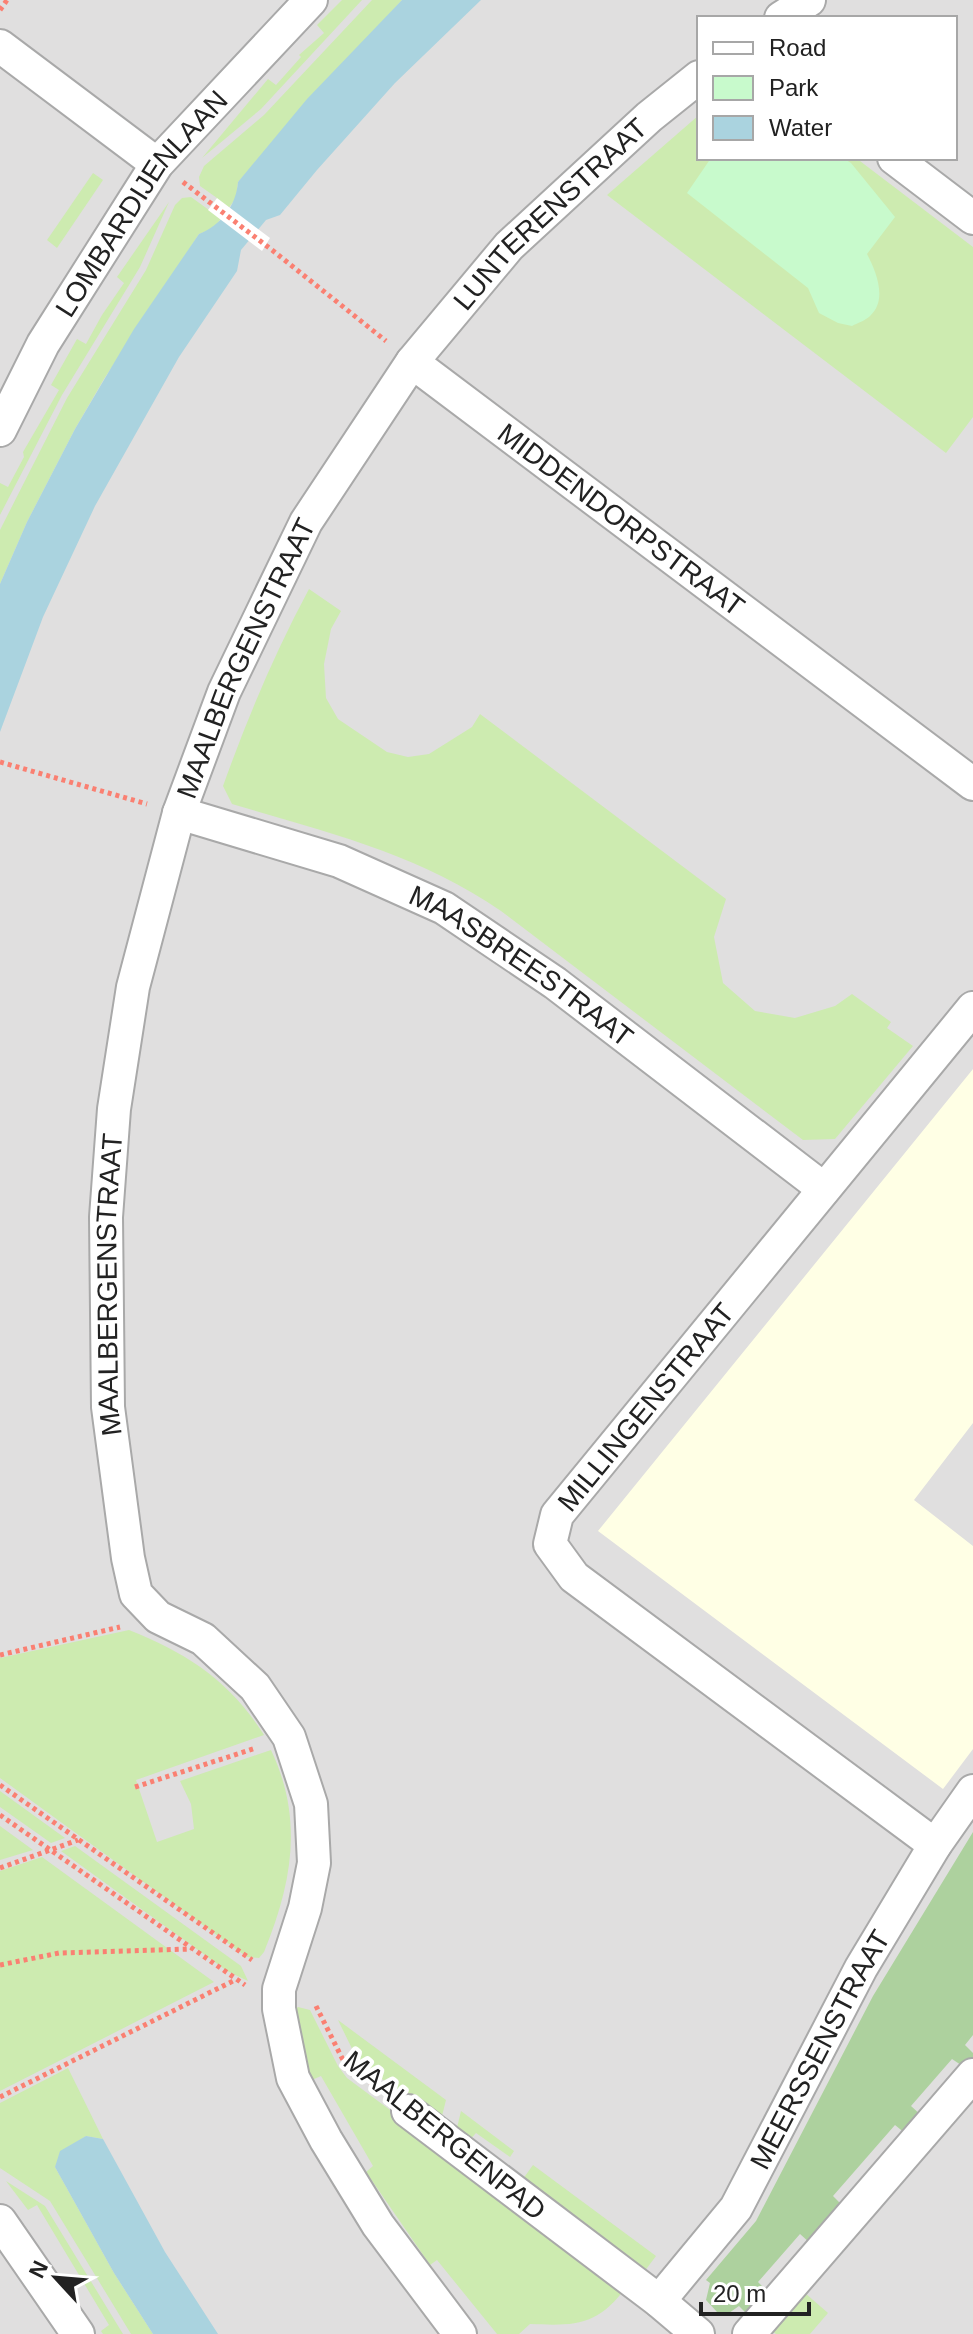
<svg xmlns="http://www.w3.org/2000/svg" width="973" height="2334" font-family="Arial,sans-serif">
  <rect width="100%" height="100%" fill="#f2efe9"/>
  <!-- residential -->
  <path fill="#e0dfdf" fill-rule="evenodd" d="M0,0H973V2334H0ZM699,18H955V158H699Z"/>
  <!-- education -->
  <path fill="#ffffe5" d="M973,1069V1423L914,1500L973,1546V1749L943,1789L598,1531Z"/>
  <!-- grass -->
  <g fill="#cdebb0">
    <path d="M342,0H362L261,109L202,158L268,79L276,85L301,57L299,55L324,33L317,25Z"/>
    <path d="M372,0H402L238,182L236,198L214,228L199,234L104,379L75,429L27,522L0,584V530L67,398L146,270L175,205L182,198L191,197L209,210L217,198L200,186L199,177L204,166L264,115Z"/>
    <path d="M699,115V158H856L973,247V417L946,453L607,195Z"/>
    <path d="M93,173L103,180L57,248L47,240Z"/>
    <path d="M169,202L140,267L62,395L0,515V483L8,487L24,457L23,452L59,390L51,385L77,339L86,344L102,315L124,283L117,277Z"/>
    <path d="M309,589L341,611L331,629L324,664L326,698L338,719L387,752L408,757L429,754L472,727L480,714L726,899L714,937L723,983L755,1011L795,1018L835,1006L852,994L891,1022L887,1028L913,1046L835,1139L803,1140L501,911C419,854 327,832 232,804L223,786C247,719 275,652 309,589Z"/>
    <path d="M129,1630C187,1653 230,1681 264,1735L136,1780L157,1842L194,1829L191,1804L180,1781L271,1750C304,1820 292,1883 264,1952L259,1958L247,1957L0,1778V1658Z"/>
    <path d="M0,1791L65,1838L51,1843L0,1807Z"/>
    <path d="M0,1826L33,1850L0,1860Z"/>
    <path d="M75,1846L241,1966L248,1981L227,1971L61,1851Z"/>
    <path d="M42,1857L214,1982L0,2091V1871Z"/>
    <path d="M298,2007L310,2010L338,2066L347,2078L627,2286C598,2326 576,2326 530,2324L519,2334H497L437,2260L430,2265L366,2172L373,2166L321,2076L312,2080L304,2060L294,2010Z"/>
    <path d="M338,2020L446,2100L441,2120L359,2063Z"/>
    <path d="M68,2068L103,2139L86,2136L64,2150L55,2167L114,2273L153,2334H131L50,2201L0,2168V2103Z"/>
    <path d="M461,2111L514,2151L510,2157L476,2133L466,2144L455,2136Z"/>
    <path d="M533,2165L656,2256L644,2272L629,2262L631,2258L528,2184L520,2183Z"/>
    <path d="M6,2181L45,2206L123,2334H103L101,2331L109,2325L37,2205L28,2210Z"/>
    <path d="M805,2293L828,2313L810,2334H776L772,2331Z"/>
  </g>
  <!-- forest -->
  <path fill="#add19e" d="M973,1832V2035L965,2045L973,2053V2057L964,2067L952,2059L911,2106L922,2116L906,2134L895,2125L833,2196L843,2206L810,2243L800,2234L758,2282L768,2292L748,2315L739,2306L729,2313L717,2312L706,2300L710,2283L706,2280L756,2221L873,1996Z"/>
  <!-- park -->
  <path fill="#c8facc" d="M711,158H843L851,163L895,217L867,254C876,271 888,300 870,316C866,320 858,323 852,326L838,323L819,313L808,288L687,193Z"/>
  <!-- water -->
  <g fill="#aad3df">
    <path d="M402,0H481L395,83L317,170L280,215L266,220L241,250L237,271L179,357L95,506L43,617L0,732V584L27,522L75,429L134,329L199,234C221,225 236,206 238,182L307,99Z"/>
    <path d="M86,2136L103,2139L165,2252L218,2334H153L114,2273L55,2167L60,2151Z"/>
  </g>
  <!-- pier -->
  <path fill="#fff" d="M217,198L270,238L262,251L208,210Z"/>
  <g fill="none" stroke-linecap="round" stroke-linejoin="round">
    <defs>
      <g id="minor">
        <path d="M781,18L809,0"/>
        <path d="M0,46L157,164"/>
        <path d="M894,158L973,218"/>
        <path id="s1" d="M412,362L973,784"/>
        <path id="s2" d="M0,430L43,344L157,164L311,0"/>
        <path id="s3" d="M179,813L339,861L444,908L555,983L824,1189"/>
        <path id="s4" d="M935,1845L574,1577L550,1544L557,1515L973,1008"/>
        <path d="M408,2111L659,2301L698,2334"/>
        <path d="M0,2221L78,2334"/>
        <path id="s5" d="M659,2301L736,2208L861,1968L935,1845L973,1791"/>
        <path id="s6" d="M460,2334L378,2225L326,2140L293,2078L279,2009V1989L305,1908L314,1863L311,1804L289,1737L255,1687L203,1639L158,1617L136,1594L128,1558L108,1407L106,1217L114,1109L133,987L179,813L224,692L306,522L412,362L509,246L649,117L699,77"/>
        <path d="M749,2334L973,2075"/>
      </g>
    </defs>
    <!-- minor casing -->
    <use href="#minor" stroke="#a9a9a9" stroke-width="36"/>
    <!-- path -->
    <g stroke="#fa8072" stroke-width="5" stroke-dasharray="4 4" stroke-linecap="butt">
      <path d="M0,10L7,0"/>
      <path d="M183,182L272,250L386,341"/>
      <path d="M0,762L147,804"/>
      <path d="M0,1655L120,1627"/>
      <path d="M0,1785L252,1960"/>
      <path d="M135,1787L256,1748"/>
      <path d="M0,1815L245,1985"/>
      <path d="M0,1868L78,1840"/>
      <path d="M0,1965L59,1953L191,1949"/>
      <path d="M316,2006L344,2062L381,2091"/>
      <path d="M0,2097L235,1980"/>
    </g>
    <!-- minor -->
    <use href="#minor" stroke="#fff" stroke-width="32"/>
  </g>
  <g text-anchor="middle" stroke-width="8" stroke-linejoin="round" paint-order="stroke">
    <!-- street labels -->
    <g font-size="28" fill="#222" stroke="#fff">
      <text dy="10" stroke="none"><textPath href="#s2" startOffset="268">LOMBARDIJENLAAN</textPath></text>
      <text dy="10" stroke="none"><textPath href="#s6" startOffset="2374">LUNTERENSTRAAT</textPath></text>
      <text dy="10" stroke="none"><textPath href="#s1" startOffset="262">MIDDENDORPSTRAAT</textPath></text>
      <text dy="10" stroke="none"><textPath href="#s6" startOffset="1830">MAALBERGENSTRAAT</textPath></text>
      <text dy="10" stroke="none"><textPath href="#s3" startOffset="378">MAASBREESTRAAT</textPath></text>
      <text dy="10" stroke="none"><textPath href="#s6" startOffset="1182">MAALBERGENSTRAAT</textPath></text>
      <text dy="10" stroke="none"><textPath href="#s4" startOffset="660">MILLINGENSTRAAT</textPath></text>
      <text dy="10" stroke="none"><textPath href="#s5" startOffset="300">MEERSSENSTRAAT</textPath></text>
      <text transform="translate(445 2135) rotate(39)" y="10">MAALBERGENPAD</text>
    </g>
  </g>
  <!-- legend -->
  <rect x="697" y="16" width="260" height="144" fill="#ffffff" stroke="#a7a7a7" stroke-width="2"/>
  <rect x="713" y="42" width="40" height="12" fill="#ffffff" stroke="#a7a7a7" stroke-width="2"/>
  <text x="769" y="56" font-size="24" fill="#222222">Road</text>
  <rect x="713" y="76" width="40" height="24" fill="#c8facc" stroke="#a7a7a7" stroke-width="2"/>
  <text x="769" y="96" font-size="24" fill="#222222">Park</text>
  <rect x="713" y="116" width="40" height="24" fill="#aad3df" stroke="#a7a7a7" stroke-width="2"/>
  <text x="769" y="136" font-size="24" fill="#222222">Water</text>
  <!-- north arrow -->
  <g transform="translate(56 2278) rotate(296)" stroke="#ffffff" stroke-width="6" paint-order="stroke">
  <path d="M0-6L14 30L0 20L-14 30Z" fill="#222222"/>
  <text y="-12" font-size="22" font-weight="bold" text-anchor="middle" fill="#222222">N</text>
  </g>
  <!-- scale -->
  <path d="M701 2302v12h108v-12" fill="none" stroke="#222222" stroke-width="4"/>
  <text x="713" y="2302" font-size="24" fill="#222222" stroke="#ffffff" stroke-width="6" paint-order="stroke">20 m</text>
</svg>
